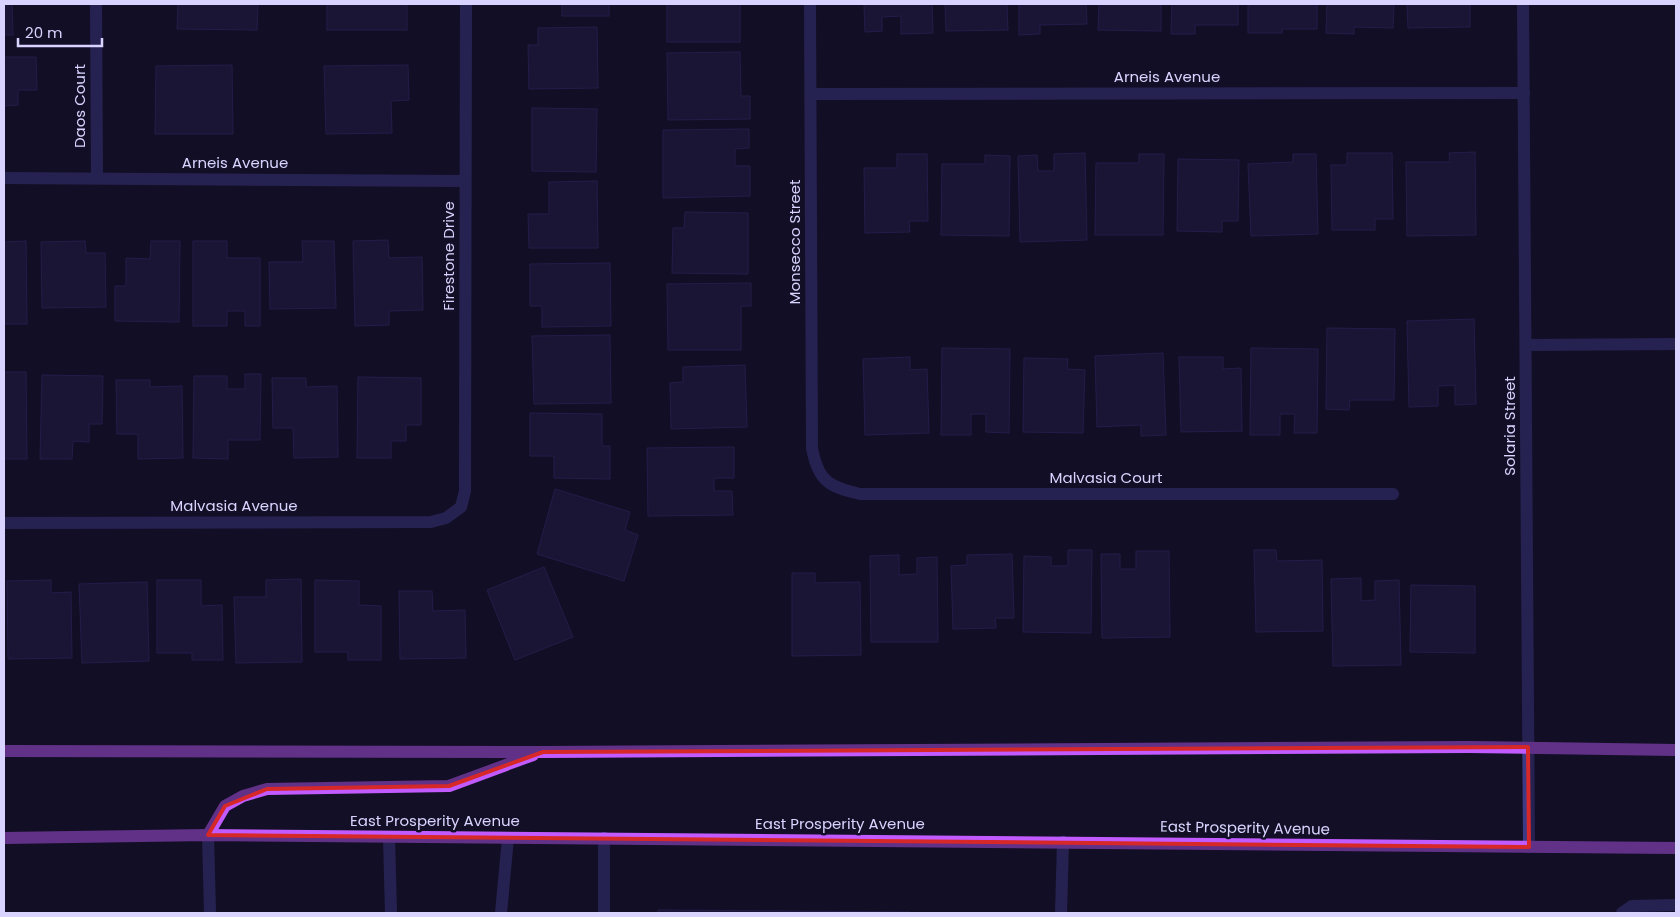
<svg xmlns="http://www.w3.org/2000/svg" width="1680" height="917" font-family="Poppins,sans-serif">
  <rect width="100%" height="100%" fill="#130f26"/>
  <!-- building -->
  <g fill="#241b47" stroke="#3b2d73">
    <path d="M4,4H12L13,35H4Z"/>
    <path d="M178,4H258L257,30L177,29Z"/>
    <rect x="327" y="4" width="80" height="26"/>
    <rect x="562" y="4" width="47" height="12"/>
    <rect x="667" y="4" width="73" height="38"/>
    <path d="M864,4H932L933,33L901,34V16L882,17V31L865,32Z"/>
    <path d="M945,4H1007L1008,30L946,31Z"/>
    <path d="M1019,4H1086L1087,24L1040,25V34L1019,35Z"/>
    <path d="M1099,4H1161V31L1098,30Z"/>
    <path d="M1172,4H1238V25H1195V34H1171Z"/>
    <path d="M1248,4H1317V29H1282V33H1248Z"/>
    <path d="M1327,4H1394L1393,28L1354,27V34L1326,33Z"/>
    <path d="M1407,4H1470V27L1408,28Z"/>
    <path d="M597,27L598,88L529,89L528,45H538V28Z"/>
    <path d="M740,52L741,96H750V119L668,120L667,53Z"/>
    <path d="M4,57H36L37,90H18V105L4,106Z"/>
    <path d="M232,65L233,134H155L156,66Z"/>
    <path d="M408,65L409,100L391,101L392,133L326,134L324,66Z"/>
    <path d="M532,108L597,109L596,172L532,171Z"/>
    <path d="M749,129V148L735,149V166H750V196L663,198V130Z"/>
    <path d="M1475,152L1476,235L1407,236L1406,162H1450L1449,153Z"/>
    <path d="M1085,153L1087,240L1020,242L1018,156L1037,155L1038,171H1054V154Z"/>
    <path d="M1347,153H1392L1393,219H1375V230H1332L1331,165H1347Z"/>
    <path d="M897,154H927L928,221H909L910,232L865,233L864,168H897Z"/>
    <path d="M1139,154H1164L1163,235H1095L1096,163H1139Z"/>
    <path d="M1293,154H1316L1318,234L1251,236L1248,164L1293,162Z"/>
    <path d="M985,155L1010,156L1009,236L941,235L942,164H985Z"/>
    <path d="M1178,159L1239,160L1238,221H1222V232L1177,231Z"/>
    <path d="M597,181L598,248H529L528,214H549V182Z"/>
    <path d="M685,212L748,213V274L672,273L673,228H684Z"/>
    <path d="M388,240L389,258L422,257L423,310L389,311V325L355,326L353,241Z"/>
    <path d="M26,241L27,324H4V242Z"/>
    <path d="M85,241L86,253H105L106,307L42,308L41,242Z"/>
    <path d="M151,241H180L179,322L115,321V286H126V258L150,259Z"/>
    <path d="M193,241H227V258H260V326H245V311H227V326H193Z"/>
    <path d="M302,241H334L336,308L270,309L269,262H303Z"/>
    <path d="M610,263L611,326L542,327V306H530V264Z"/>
    <path d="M751,283V306H741V350H668L667,284Z"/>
    <path d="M1474,319L1476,404L1455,405V385L1438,386V406L1409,407L1407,321Z"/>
    <path d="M1327,328L1395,329L1394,400H1350L1349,410L1326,409Z"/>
    <path d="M610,335L611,403L534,404L532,336Z"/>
    <path d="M942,348L1010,349L1009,433L986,432V414H971V435H941Z"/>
    <path d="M1251,348L1318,349L1317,433H1294L1295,414H1280V435H1250Z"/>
    <path d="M1163,353L1166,435L1141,436V425L1097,427L1095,356Z"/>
    <path d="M910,357V370L927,369L929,433L865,435L863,359Z"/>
    <path d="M1179,357H1223V369L1241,368L1242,431L1181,432Z"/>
    <path d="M1024,358L1068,359L1067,369L1085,370L1083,433L1023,432Z"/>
    <path d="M745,365L747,427L671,429L670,383L683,382V367Z"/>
    <path d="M4,372H26L27,459H4Z"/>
    <path d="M245,374H261L260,440H228V459L193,458L194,376H227V389H245Z"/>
    <path d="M42,375L103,376L102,424H89V442L73,441L72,459H40Z"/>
    <path d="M358,377L421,378V425H406V441H391V458H357Z"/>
    <path d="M272,378H306V387L337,386L338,457L294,458L293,428H273Z"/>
    <path d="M116,380H150V387L182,386L183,458L138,459V434H117Z"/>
    <path d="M530,413L602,414V446H610V479L554,478V456H530Z"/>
    <path d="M734,447V478H714V491H732L733,515L648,516L647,448Z"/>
    <path d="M555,489L630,512L625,530L638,535L624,581L537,554Z"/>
    <path d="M1068,550H1092L1091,633L1023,632L1024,556L1051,557V566H1068Z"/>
    <path d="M1254,550H1276L1277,561L1322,560L1323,631L1256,632Z"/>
    <path d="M1136,551H1169L1170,637L1102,638L1101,554H1120V569H1136Z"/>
    <path d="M1012,554L1014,618H995L996,628L953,629L951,566L967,565V555Z"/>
    <path d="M899,555V575L917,574V558L937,557L938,642H871L870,556Z"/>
    <path d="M544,567L573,637L515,660L487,590Z"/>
    <path d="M792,573H815V583L860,582L861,655L792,656Z"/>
    <path d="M1361,578V601L1375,600V581L1399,580L1401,665L1333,666L1331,579Z"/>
    <path d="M301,579L302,662L236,663L234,597H266V580Z"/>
    <path d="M51,580V593L71,592L72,658L8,659L7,581Z"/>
    <path d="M157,580H201V606L222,605L223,660H192V653H157Z"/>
    <path d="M315,580L359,581V605L381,606V660H348V652H315Z"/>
    <path d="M147,582L149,661L82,663L79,584Z"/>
    <path d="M1411,585L1475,586V653L1410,652Z"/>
    <path d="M399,591H432L433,611L465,610L466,658L400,659Z"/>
    <path d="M658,910L910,912V913H658Z"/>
  </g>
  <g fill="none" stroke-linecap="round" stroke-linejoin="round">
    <!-- minor -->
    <g stroke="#3d3a85" stroke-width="12">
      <path d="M96,4L97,178"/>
      <path d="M810,4L812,448C818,481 829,487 860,494H1393"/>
      <path d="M1523,4L1529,847"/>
      <path d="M811,94L1524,93"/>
      <path d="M4,178L465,181"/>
      <path d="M1526,345L1676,344"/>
      <path d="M4,523L431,522L446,518L461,507L465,491V472L466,4"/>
      <path d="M208,835L210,913"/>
      <path d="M389,837L391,913"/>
      <path d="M501,913L508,838"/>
      <path d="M604,913V838"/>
      <path d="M1061,913L1063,842"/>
      <path d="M1622,913L1632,906L1676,905"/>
    </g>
    <!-- major -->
    <g stroke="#c25bff" stroke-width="12">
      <path d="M4,751L543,752L1469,747L1676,750"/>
      <path d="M208,835L225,806L243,796L267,789L449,786L533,755"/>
      <path d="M4,838L208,835L1676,848"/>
    </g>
  </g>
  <!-- marked area -->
  <path d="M0 0H1680V917H0ZM1528,747L1529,847L208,835L225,806L267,789L449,786L543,752Z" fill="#130f26" fill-opacity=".55" fill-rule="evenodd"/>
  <path fill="none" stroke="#d62828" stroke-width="4" stroke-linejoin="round" d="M1528,747L1529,847L208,835L225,806L267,789L449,786L543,752Z"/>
  <g text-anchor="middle" stroke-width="5" stroke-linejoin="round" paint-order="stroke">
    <!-- street labels -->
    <g font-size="15" fill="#d9d4ff" stroke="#130f26">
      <text x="1167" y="82">Arneis Avenue</text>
      <text transform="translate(80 106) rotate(-90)" y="5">Daos Court</text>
      <text x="235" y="168">Arneis Avenue</text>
      <text transform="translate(795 242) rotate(-90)" y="5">Monsecco Street</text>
      <text transform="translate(449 256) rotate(-90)" y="5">Firestone Drive</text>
      <text transform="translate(1510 426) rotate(-90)" y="5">Solaria Street</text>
      <text x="1106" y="483">Malvasia Court</text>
      <text x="234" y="511">Malvasia Avenue</text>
      <text x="435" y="826">East Prosperity Avenue</text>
      <text x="840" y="829">East Prosperity Avenue</text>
      <text transform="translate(1245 828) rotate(1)" y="5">East Prosperity Avenue</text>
    </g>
  </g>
  <!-- border -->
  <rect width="1680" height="917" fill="none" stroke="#d9d4ff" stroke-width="10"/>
  <!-- scale -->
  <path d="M18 38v8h84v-8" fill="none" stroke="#d9d4ff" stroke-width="2.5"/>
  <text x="25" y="38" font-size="15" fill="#d9d4ff" stroke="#130f26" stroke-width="4" paint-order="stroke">20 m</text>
</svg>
